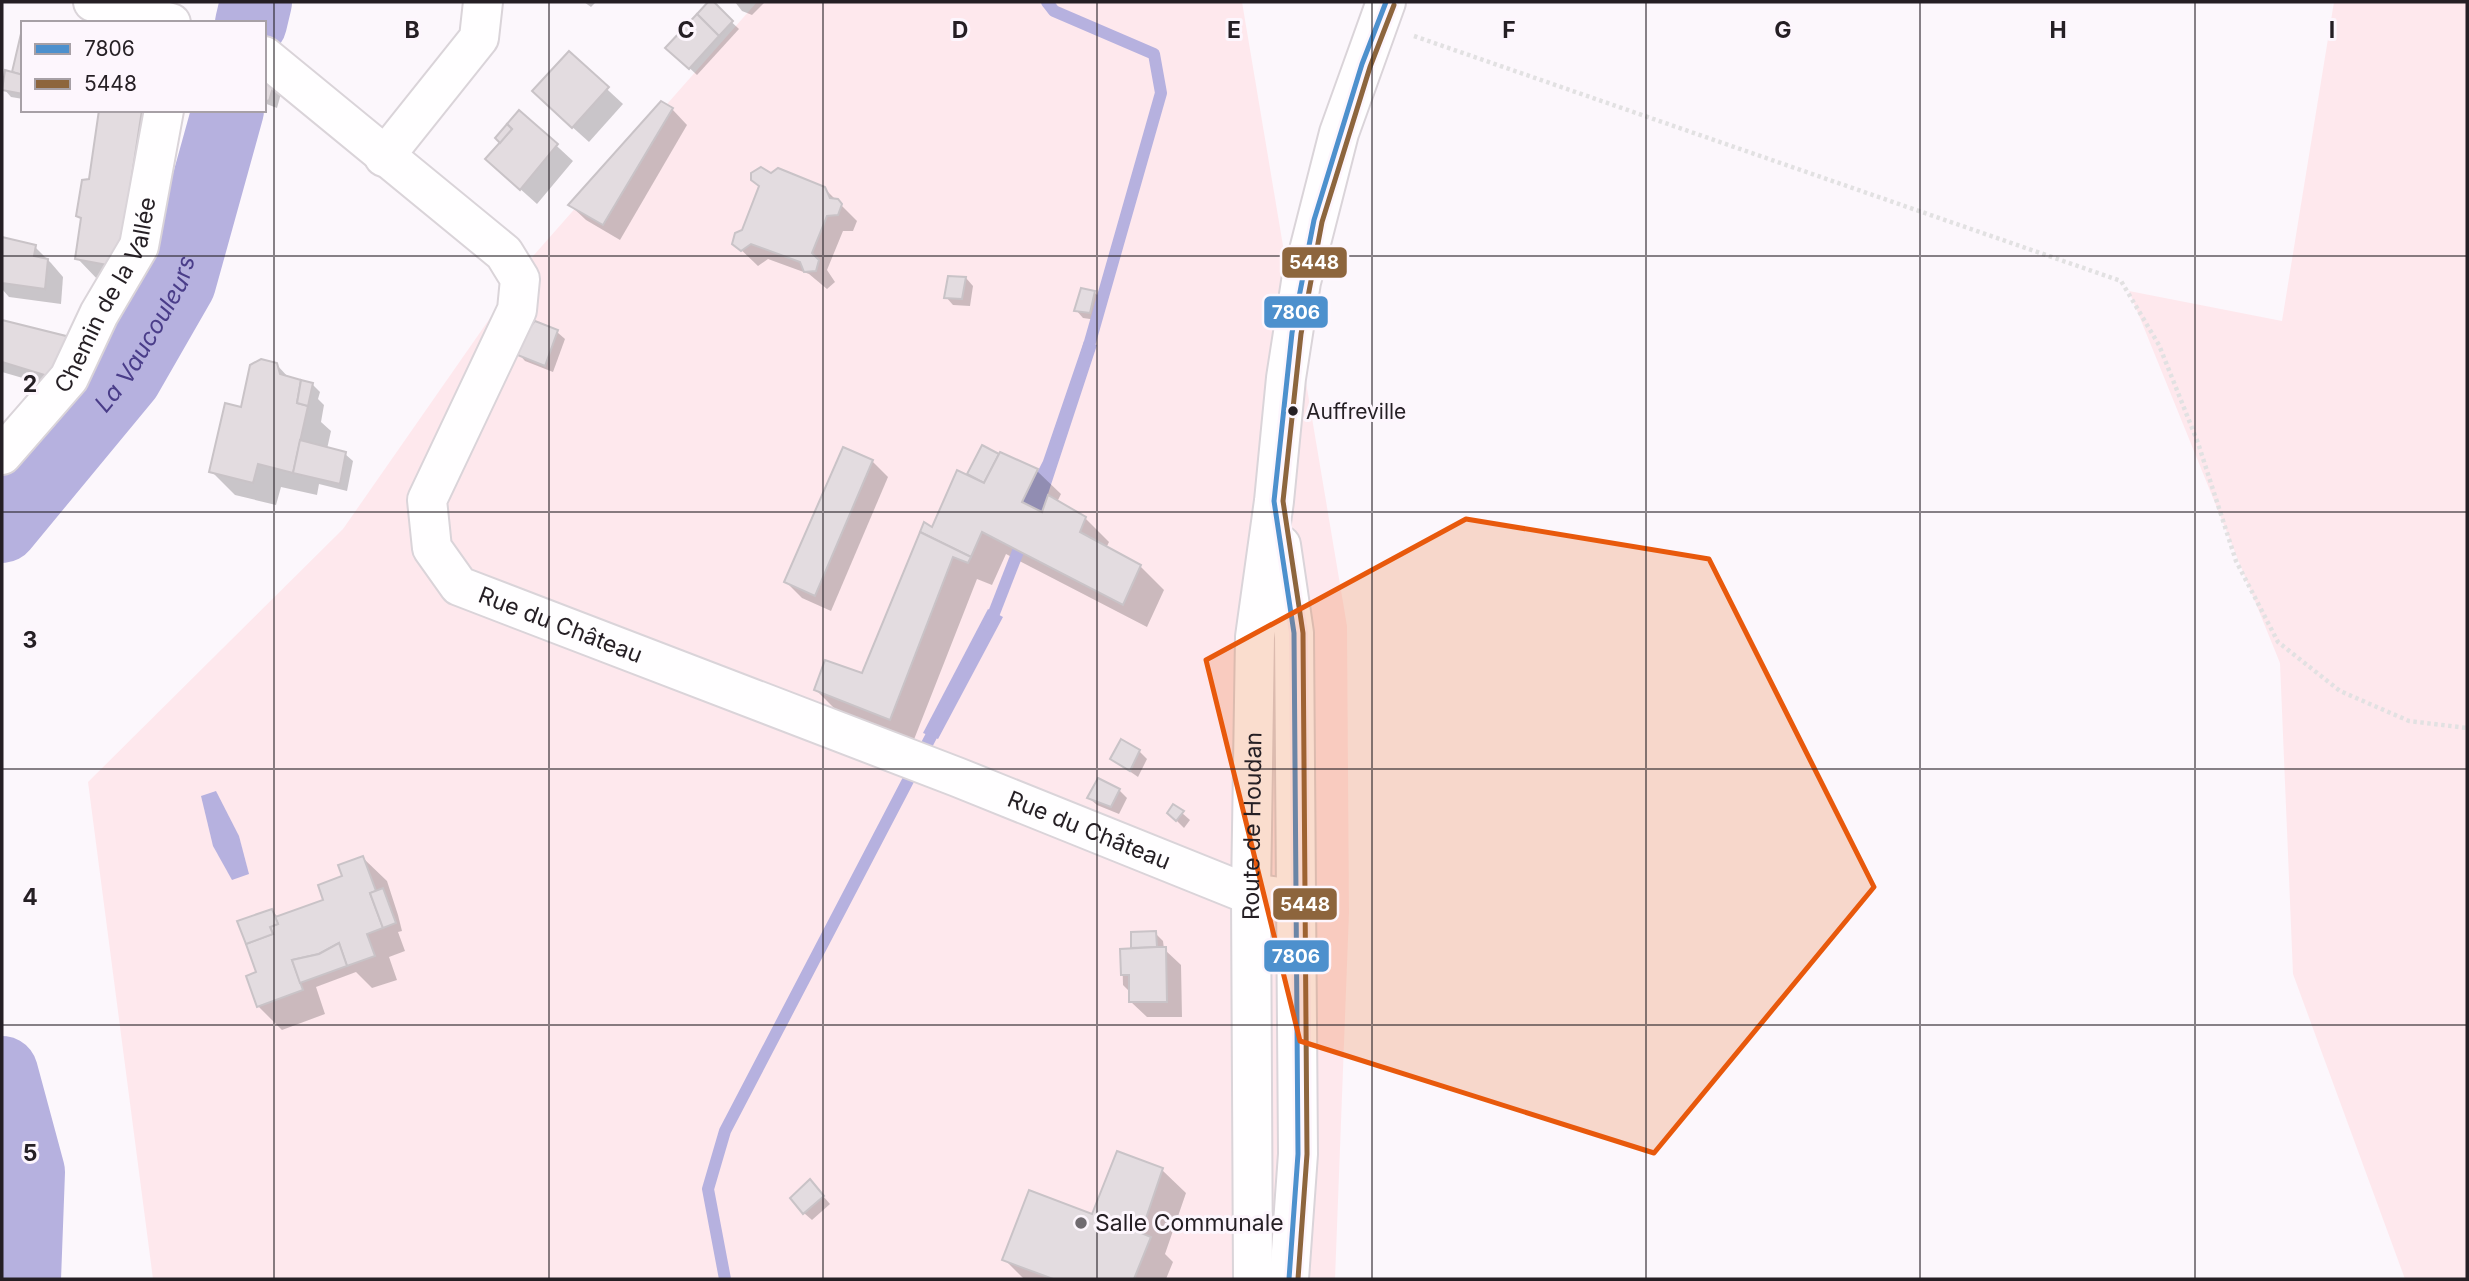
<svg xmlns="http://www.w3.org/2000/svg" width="2469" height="1281" font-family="Inter,sans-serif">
  <rect width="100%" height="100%" fill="#fcf7fc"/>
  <!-- green -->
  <g fill="#fee8ed">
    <path d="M757,2H1242L1347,626L1349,913L1335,1279H153L88,782L343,529L534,255Z"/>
    <path d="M2334,2H2467V1279H2405L2293,974L2280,663L2129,291L2282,321Z"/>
  </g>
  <!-- water -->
  <g fill="#b6b1df">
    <path d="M1084,341L1097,345L1042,512L1022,502L1043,461Z"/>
    <path d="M988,609L1003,617L938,739L923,733Z"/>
    <path d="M216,791L239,836L249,874L232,880L213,846L201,796Z"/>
  </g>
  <!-- shadow -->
  <g fill="#0003">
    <path d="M584,2H596L591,7Z"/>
    <path d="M710,2L739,29L697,75L668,48Z"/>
    <path d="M735,2H765L752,15L742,11Z"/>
    <path d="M23,33V99L11,97L4,89L13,74Z"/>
    <path d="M569,54L623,104L589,142L550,107Z"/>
    <path d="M264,73L282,90L277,108L264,103Z"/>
    <path d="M672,109L687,125L620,240L586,220L570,205Z"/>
    <path d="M101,110H169L141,290L100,282L77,258L83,220L78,216L90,181Z"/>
    <path d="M520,112L573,161L537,204L487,159L502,143Z"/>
    <path d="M772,175L824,188L857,221L853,231H843L827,270L835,282L827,289L809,274L768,259L758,266L734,243L744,232Z"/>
    <path d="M2,239L35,247L51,263L63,277L61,304L9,297L2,289Z"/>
    <path d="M966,278L973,286L970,306L953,305L946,297Z"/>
    <path d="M1094,292L1102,300L1097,320L1083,318L1076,310Z"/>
    <path d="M2,322L73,339L71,392L2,372Z"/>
    <path d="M536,323L557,332L565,339L553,372L525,361L518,353Z"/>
    <path d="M276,364L290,379L312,384L320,392L318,399L324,405L321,422L331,431L327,449L345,454L353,461L347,491L319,484L317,495L281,487L276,505L235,495L211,471L242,409Z"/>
    <path d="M1001,454L1037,471L1061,494L1057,502L1085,518L1109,542L1106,548L1140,566L1164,590L1147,627L1006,554L992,585L977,579L913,742L839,713L816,690L863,676L933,529L975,480L969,474Z"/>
    <path d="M872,461L888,477L831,611L802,598L786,582Z"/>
    <path d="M1139,751L1147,759L1138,777L1112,759Z"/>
    <path d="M1099,781L1119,790L1127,798L1119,814L1097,805L1089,798Z"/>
    <path d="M1174,806L1190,820L1184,828L1169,813Z"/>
    <path d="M363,858L387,881L398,915L402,931L398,932L405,951L389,957L397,980L372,988L356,972L316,987L325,1014L282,1030L258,1006V973L272,911L279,918L326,901Z"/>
    <path d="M1155,933L1163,941L1164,949L1181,965L1182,1017H1147L1131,1002L1130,992L1123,985L1122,950H1136L1133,947Z"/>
    <path d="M1118,1153L1162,1170L1186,1193L1165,1254L1173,1262L1166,1279H1024L1005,1260L1093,1216Z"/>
    <path d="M810,1181L830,1204L812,1220L804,1213Z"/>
  </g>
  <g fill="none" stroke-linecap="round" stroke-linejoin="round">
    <!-- stream -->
    <g stroke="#b6b1df" stroke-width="12">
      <path d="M1047,2L1054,11L1154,54L1161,93L1086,356"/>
      <path d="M989,626L1024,536"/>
      <path d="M725,1279L708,1189L725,1131L938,723"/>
    </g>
    <!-- river -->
    <g stroke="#b6b1df" stroke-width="72">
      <path d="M251,23L256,2"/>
      <path id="s1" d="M2,527L126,377L180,283L228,110"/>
      <path d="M2,1072L29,1172L25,1279"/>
    </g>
  </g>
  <!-- building -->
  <g fill="#e3dce0" stroke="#c9c3c7" stroke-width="2">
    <path d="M708,2H714L733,21L719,36L697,14Z"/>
    <path d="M697,14L719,36L689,69L665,48Z"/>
    <path d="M23,25V75L12,72Z"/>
    <path d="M569,51L609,87L572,128L532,91Z"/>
    <path d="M5,70L23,75V94L2,90Z"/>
    <path d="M264,71L275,80L269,101L264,100Z"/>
    <path d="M661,101L673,108L603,225L568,205Z"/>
    <path d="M99,110H142L118,267L75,259L81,218L76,216L82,180L89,179Z"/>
    <path d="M519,110L558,144L520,190L485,159L512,129L507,124Z"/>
    <path d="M507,124L512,129L500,143L495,138Z"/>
    <path d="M761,167L771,173L778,168L825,187L830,198L838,199L842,204L838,215L827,216L812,253L819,260L816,271L804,272L800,262L751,244L741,251L732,244L735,233L742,230L759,186L751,180V173Z"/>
    <path d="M2,237L36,245L34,256L48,259L45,289L2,283Z"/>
    <path d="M948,276L966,277L962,299L944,298Z"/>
    <path d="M1081,288L1095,291L1090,313L1074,311Z"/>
    <path d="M2,320L74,338L51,377L2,362Z"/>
    <path d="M535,321L558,330L545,366L515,354L523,336Z"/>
    <path d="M261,359L277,363L280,374L301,380L297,403L308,406L293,473L258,464L253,483L209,472L225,403L241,407L250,365Z"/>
    <path d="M301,380L313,383L308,406L297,403Z"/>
    <path d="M300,440L346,452L340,484L293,473Z"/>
    <path d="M982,445L999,454L984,483L967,474Z"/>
    <path d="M843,447L873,460L815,596L784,582Z"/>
    <path d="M1000,452L1038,469L1022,502L1042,512L1048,495L1086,517L1080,532L1141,565L1123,605L982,532L971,557L920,532L924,522L932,527L957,470L984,483Z"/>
    <path d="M920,532L971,557L968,563L953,557L890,720L814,690L825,660L862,673Z"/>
    <path d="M1121,739L1140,750L1130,771L1110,759Z"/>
    <path d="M1098,778L1120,789L1111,807L1087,798Z"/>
    <path d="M1173,804L1184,811L1176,821L1167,813Z"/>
    <path d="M363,856L376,891L370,893L383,928L367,934L375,956L347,966L339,943L319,954L292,960L303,990L257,1007L246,976L256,972L246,944L273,934L270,927L278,924L275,917L323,900L318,885L342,876L338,865Z"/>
    <path d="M383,888L396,923L383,928L370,893Z"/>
    <path d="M272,909L278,924L270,927L273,934L246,944L237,921Z"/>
    <path d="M1156,931L1157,947L1131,948V932Z"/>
    <path d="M339,943L347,966L300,983L292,960L319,954Z"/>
    <path d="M1157,947H1166L1167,1002H1129V975H1121L1120,949Z"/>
    <path d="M1117,1151L1163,1168L1141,1233L1151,1237L1134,1279H1053L1002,1260L1029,1190L1092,1214Z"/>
    <path d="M810,1179L824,1196L803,1214L790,1198Z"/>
  </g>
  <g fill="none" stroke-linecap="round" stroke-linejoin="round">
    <defs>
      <g id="street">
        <path d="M93,2L171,23"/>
        <path id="s2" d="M264,56L504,253L520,279L517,310L427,500L432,548L459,586L957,777L1243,892L1295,899"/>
        <path d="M384,157L479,38L483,2"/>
        <path id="s3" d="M2,455L69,378L99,314L139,246L164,110"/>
      </g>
      <g id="primary">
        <path d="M1281,545L1294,633L1298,1154L1289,1279"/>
        <path id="s4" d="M1253,1279L1251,894L1255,637L1274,501L1286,378L1301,282L1339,133L1386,2"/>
      </g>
    </defs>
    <!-- street casing -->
    <use href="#street" stroke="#dad4d9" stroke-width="42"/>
    <!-- primary casing -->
    <use href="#primary" stroke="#dad4d9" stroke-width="42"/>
    <!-- path -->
    <path stroke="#e2e1e2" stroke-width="4.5" stroke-dasharray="3.5 3.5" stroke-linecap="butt" d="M1414,36L2121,281L2159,345L2198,443L2236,561L2278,642L2340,691L2409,721L2467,728"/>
    <!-- street -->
    <use href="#street" stroke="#fffeff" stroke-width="38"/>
    <!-- primary -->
    <use href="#primary" stroke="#fffeff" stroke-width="38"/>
    <defs>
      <path id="bus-1" d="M1289,1279L1298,1154L1294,633L1274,501L1292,333L1314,220L1362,64L1386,2"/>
      <path id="bus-2" d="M1298,1279L1307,1154L1303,633L1283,501L1301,334L1322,222L1370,67L1394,5"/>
    </defs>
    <!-- bus-1 casing -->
    <use href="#bus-1" stroke="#fdf6fd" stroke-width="10"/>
    <!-- bus-2 casing -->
    <use href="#bus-2" stroke="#fdf6fd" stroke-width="10"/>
    <!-- bus-1 -->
    <use href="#bus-1" stroke="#4d90cd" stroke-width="5"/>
    <!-- bus-2 -->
    <use href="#bus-2" stroke="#8d653d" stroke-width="5"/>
  </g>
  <!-- marked area -->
  <path fill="#e8590c" fill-opacity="0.2" stroke="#e8590c" stroke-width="5" stroke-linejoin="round" d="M1466,519L1709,559L1874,887L1654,1153L1300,1041L1206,660Z"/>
  <!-- grid -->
  <path fill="none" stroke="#251f24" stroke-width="2" stroke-opacity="0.55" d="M274,2V1279M549,2V1279M823,2V1279M1097,2V1279M1372,2V1279M1646,2V1279M1920,2V1279M2195,2V1279M2,256H2467M2,512H2467M2,769H2467M2,1025H2467"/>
  <!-- markers -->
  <circle fill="#251f24" stroke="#fdf6fd" stroke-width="2.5" cx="1293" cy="411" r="6"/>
  <circle fill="#706b70" stroke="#fdf6fd" stroke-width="2.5" cx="1081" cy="1223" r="7"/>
  <g text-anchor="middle" stroke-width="6" stroke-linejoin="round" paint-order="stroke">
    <!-- bus labels -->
    <g font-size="21" fill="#251f24" stroke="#fdf6fd" text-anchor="start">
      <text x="1306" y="419">Auffreville</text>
    </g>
    <!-- street labels -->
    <g font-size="23" fill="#251f24" stroke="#fdf6fd">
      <text dy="8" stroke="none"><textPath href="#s3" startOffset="194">Chemin de la Vallée</textPath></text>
      <text dy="8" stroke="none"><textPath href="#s2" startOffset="786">Rue du Château</textPath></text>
      <text dy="8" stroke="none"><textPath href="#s4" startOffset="453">Route de Houdan</textPath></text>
      <text dy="8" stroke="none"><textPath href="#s2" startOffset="1353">Rue du Château</textPath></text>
    </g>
    <!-- poi labels -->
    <g font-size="23" fill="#251f24" stroke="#fdf6fd" text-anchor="start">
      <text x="1095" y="1231">Salle Communale</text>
    </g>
    <!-- water labels -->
    <g font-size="24" font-style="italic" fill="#4a3d89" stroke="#fdf6fd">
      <text dy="8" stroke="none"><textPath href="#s1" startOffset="242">La Vaucouleurs</textPath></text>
    </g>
  </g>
  <g font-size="23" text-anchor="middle" font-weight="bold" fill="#251f24" stroke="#fdf6fd" stroke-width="6" stroke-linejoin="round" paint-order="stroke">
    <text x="412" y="38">B</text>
    <text x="686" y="38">C</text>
    <text x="960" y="38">D</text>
    <text x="1234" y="38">E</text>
    <text x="1509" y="38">F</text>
    <text x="1783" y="38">G</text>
    <text x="2058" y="38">H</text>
    <text x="2332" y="38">I</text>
    <text x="30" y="392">2</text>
    <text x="30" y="648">3</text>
    <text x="30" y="905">4</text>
    <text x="30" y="1161">5</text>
  </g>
  <g stroke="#fdf6fd" stroke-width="2.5">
    <rect x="1281" y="246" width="67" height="33" rx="7" fill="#8d653d"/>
    <rect x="1263" y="295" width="66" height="34" rx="7" fill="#4d90cd"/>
    <rect x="1272" y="887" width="66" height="34" rx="7" fill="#8d653d"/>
    <rect x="1263" y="939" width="67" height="34" rx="7" fill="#4d90cd"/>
  </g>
  <g font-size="19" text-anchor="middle" font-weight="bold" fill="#fff">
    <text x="1314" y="269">5448</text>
    <text x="1296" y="319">7806</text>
    <text x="1305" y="911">5448</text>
    <text x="1296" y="963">7806</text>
  </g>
  <!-- border -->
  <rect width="2469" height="1281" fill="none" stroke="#251f24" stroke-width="7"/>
  <!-- legend -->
  <rect x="21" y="21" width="245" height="91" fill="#fdf6fd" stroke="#a7a0a6" stroke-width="2"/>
  <rect x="35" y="44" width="35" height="10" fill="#4d90cd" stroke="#a7a0a6" stroke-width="2"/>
  <text x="84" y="56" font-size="21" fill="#251f24">7806</text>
  <rect x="35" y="79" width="35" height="10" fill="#8d653d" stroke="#a7a0a6" stroke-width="2"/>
  <text x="84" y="91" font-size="21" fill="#251f24">5448</text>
</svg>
